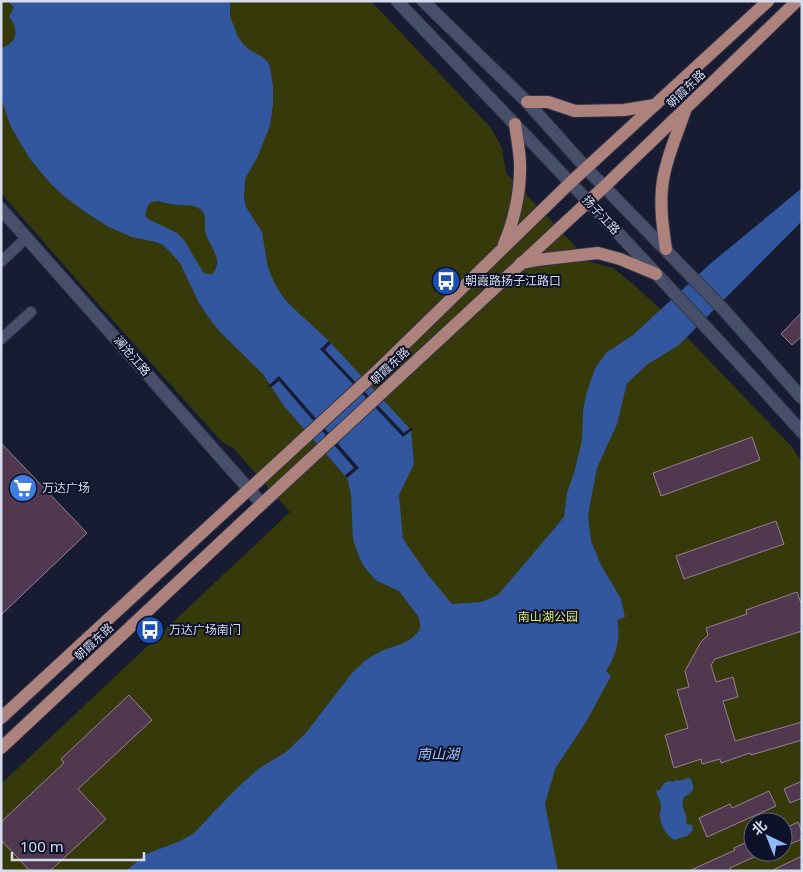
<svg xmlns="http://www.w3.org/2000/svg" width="803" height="872" font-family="'Noto Sans','Noto Sans SC',sans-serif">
  <rect width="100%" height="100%" fill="#171c33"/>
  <!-- green -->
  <path fill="#363a0b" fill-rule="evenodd" d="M1,1H371L491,128L502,148L506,173L590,262L613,268L633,284L660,309L792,447L802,462V871H1V784L290,512L234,449L222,442L92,297L1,193ZM753,822H783V852H753Z"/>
  <!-- water -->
  <g fill="#32579e" fill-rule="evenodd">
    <path d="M7,1H230V16L237,35L243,44L251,51L261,56L268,62L270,67L273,86V104L270,126L265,138L257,158L245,179L244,199L246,207L262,232L268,268L274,282L281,294L288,303L329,341L411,430L414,464L399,495L403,539L428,575L452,604L481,602L498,595L564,517L567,493L575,470L582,440L583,412L586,395L595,368L607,352L633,335L710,264L802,188V221L679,345L648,364L627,383L617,424L597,468L588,515L591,541L601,565L621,599L625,617L617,620C621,639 616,655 606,671L611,676L586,722L555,769L545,804L558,871H126L146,854L178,842L193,834L231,794L258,769L286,752L305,734L352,673L366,660L381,651L404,643L411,639L418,632L420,628V622L418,616L399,591L377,581L371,575L363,565L358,554L353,539L351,494L347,478L284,406L263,374L220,332L209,318L199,303L180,263L173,255L163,245L156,242L132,237L109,227L88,214L65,197L51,184L30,159L11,127L2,101L1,48C18,43 19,29 9,17L14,7ZM158,201C164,203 171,204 177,205C185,206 193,204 200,209C208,215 204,222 205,230C207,244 226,260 212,274H207L203,272L184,240L177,233L148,219L145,215L148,205L152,202Z"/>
    <path d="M688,778H690C696,788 694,792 684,797C679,809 689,813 686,824L692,825L693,830L687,836L674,840C666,834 661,827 660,816C659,810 661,813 661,807C661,802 658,797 656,791L660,790L664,783L669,781L673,782L676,780C680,781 684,780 688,778Z"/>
  </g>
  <!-- pier -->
  <g fill="#171c33">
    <path d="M329,341L331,343L325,350L404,433L411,427L413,429L403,437L320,349Z"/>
    <path d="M279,376L359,468L347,478L345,475L354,468L279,381L270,388L268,386Z"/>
  </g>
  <!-- building -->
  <g fill="#50394f" stroke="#987e96">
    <path d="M802,312V336L792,345L781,334Z"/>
    <path d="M752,437L760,460L661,496L653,473Z"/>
    <path d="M1,443L87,533L1,615Z"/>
    <path d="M776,521L784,544L684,579L676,556Z"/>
    <path d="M797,592L802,606V631L715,659L711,665L716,682L733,677L738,697L723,701L735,741L802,722V740L751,755L750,753L721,763L720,759L702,764L701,759L674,768L665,735L688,728L677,690L689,687L685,671L701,642L708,635L706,628L747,614L746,610Z"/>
    <path d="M129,695L152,720L78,789L106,819L50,871H30L1,840V822L64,763L61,759Z"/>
    <path d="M802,781V798L790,803L784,789Z"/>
    <path d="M769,791L776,806L707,837L699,818L730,804L732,808Z"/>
    <path d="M798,822L802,832V839L783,847V829Z"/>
    <path d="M753,839V852H765L730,868L731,871H689L735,850L734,848Z"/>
    <path d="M802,856V871H771Z"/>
  </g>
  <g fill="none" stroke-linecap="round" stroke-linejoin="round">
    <defs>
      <g id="street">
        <path d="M1,262L27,237"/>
        <path d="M1,339L31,312"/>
      </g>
      <g id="secondary">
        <path d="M397,1C534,144 670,286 802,432"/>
        <path d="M423,1L527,102L586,168L723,309L802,398"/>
        <path d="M1,209L262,504"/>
      </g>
      <g id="primary">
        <path d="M527,102H548L575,111L624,110L655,105"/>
        <path d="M504,244C513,224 520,194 520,171C521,156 517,140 515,124"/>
        <path d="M666,249C663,229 660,209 662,188C664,164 677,134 685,111"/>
        <path d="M521,263L537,260L598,253L620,259L656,274"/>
        <path d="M1,718L373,375L571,182L768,1"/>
        <path d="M1,748L251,514L605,186L797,1"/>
      </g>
    </defs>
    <!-- street casing -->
    <use href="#street" stroke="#323548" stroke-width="12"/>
    <!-- secondary casing -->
    <use href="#secondary" stroke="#323548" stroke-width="14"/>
    <!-- primary casing -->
    <use href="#primary" stroke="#323548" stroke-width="14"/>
    <!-- street -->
    <use href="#street" stroke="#484f6a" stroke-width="10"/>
    <!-- secondary -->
    <use href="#secondary" stroke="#484f6a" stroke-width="12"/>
    <!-- primary -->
    <use href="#primary" stroke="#ad817c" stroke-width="12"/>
  </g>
  <!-- icons -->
  <defs>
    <symbol id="bus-disc" viewBox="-11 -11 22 22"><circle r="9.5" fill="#1a4fb4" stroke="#0e1229"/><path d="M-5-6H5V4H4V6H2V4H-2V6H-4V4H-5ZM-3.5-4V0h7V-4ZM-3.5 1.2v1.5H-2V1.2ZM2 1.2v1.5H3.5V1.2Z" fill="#fff"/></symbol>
    <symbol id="supermarket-disc" viewBox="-11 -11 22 22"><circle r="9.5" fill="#3f7fe0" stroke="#0e1229"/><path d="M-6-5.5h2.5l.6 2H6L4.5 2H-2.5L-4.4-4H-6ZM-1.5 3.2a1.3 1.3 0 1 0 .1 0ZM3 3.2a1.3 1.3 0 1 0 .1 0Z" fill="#fff"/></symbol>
  </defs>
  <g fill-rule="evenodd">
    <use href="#bus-disc" x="430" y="265" width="32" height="32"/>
    <use href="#supermarket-disc" x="7" y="472" width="32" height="32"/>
    <use href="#bus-disc" x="134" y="614" width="32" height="32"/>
  </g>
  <g text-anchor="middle" stroke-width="4" stroke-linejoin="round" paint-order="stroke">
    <!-- street labels -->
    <g font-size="12" fill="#d7dbeb" stroke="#0e1229">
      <text transform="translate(686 89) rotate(-44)" y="4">朝霞东路</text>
      <text transform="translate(601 215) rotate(47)" y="4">扬子江路</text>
      <text transform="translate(132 356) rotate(49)" y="4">澜沧江路</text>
      <text transform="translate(390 366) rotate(-43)" y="4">朝霞东路</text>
      <text transform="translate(94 642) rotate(-43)" y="4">朝霞东路</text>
    </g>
    <!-- poi labels -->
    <g font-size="12" fill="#d7dbeb" stroke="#0e1229" text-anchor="start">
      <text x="465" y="285">朝霞路扬子江路口</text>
      <text x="42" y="492">万达广场</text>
      <text x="169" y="634">万达广场南门</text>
    </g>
    <!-- park labels -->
    <g font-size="12" fill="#dce868" stroke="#0e1229">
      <text x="548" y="621">南山湖公园</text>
    </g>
    <!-- water labels -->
    <g font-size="14" font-style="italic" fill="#a0c1fc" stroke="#0e1229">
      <text x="438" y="759">南山湖</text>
    </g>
  </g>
  <!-- border -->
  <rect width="803" height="872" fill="none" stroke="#d7dbeb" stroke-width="5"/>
  <!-- north arrow -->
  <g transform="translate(768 837) rotate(317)"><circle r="24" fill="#0e1229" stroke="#5e6277"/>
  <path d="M0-4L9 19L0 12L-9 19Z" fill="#8fb8fd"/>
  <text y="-8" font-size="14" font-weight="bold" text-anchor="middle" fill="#d7dbeb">北</text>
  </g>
  <!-- scale -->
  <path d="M12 852v8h132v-8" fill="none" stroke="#d7dbeb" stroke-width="2.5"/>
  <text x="20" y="852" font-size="15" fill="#d7dbeb" stroke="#0e1229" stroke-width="4" paint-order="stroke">100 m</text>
</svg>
